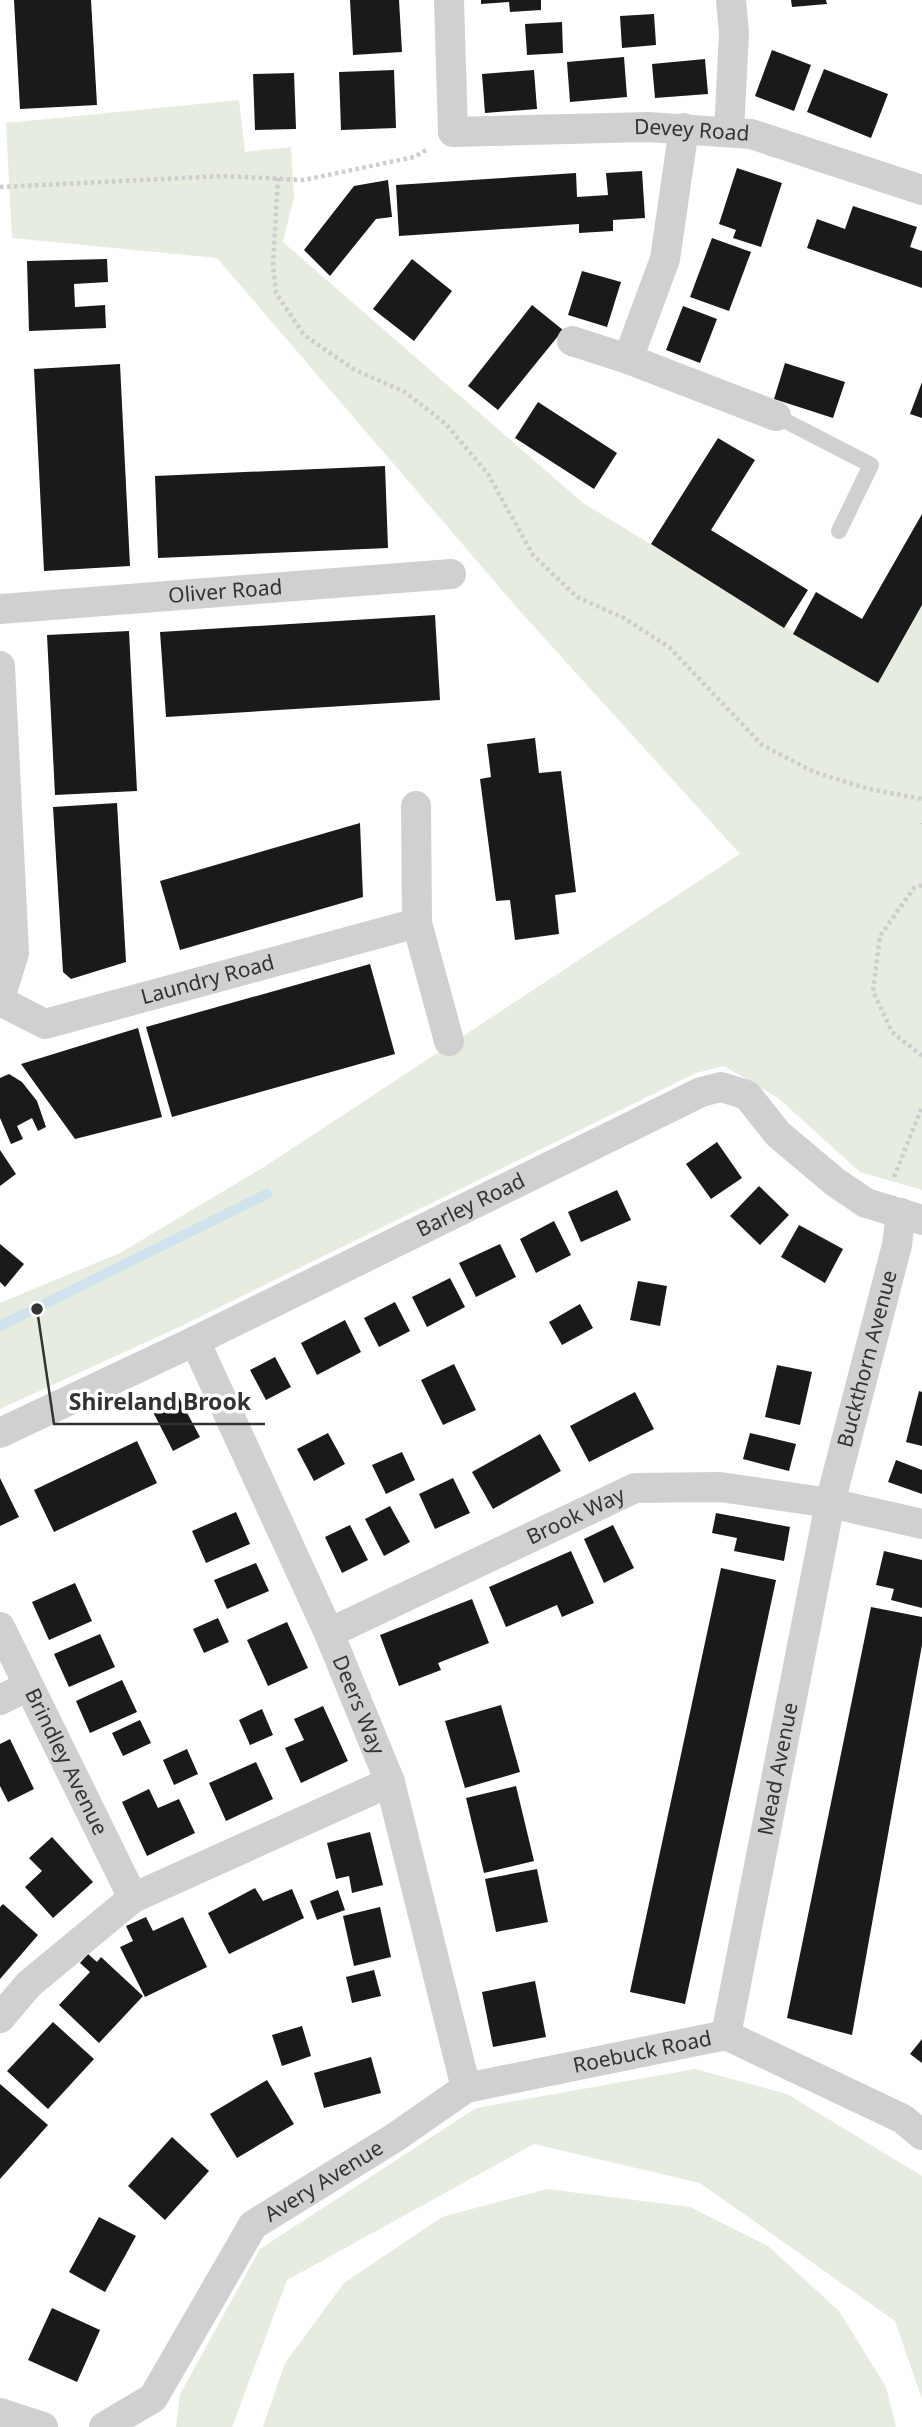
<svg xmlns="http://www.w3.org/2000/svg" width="922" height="2427" font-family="'Noto Sans',sans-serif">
  <rect width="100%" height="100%" fill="#fff"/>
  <!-- green -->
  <g fill="#e6ecdf">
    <path d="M239,100L245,152L291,147L294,197L283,242L583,503L877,682L922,605V1190L860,1172L778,1098L724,1066L696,1073L177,1328L0,1409V1303L120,1253L264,1167L740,854L519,610L217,258L12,238L6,123Z"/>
    <path d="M695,2069L787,2094L922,2176V2399L895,2321L700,2183L534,2144L287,2280L232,2427H176L180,2394L260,2249L476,2108Z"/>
    <path d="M547,2189L690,2207L768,2246L839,2311L886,2387L896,2427H263L285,2363L344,2283L442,2217Z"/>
  </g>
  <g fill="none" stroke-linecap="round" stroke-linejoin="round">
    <!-- stream -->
    <path stroke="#cfe2ee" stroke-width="10" d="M0,1326L267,1194"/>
  </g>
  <!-- building -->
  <g fill="#1a1a1a">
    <path d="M14,0H91L97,105L20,109Z"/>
    <path d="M350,0H399L402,52L353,55Z"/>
    <path d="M481,0H541V10L510,12L509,2L481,4Z"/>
    <path d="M791,0H826L827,4L792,7Z"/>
    <path d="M654,14L656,45L622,48L620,16Z"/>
    <path d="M562,22L563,53L527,55L525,24Z"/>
    <path d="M772,50L811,65L794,111L755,96Z"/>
    <path d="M624,57L627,97L570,102L567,62Z"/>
    <path d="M705,59L708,94L655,98L652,64Z"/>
    <path d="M824,69L888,94L871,138L807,112Z"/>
    <path d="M394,70L396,128L341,130L339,72Z"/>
    <path d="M534,70L537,109L485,113L482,74Z"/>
    <path d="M294,73L296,129L255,130L253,74Z"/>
    <path d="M737,168L782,183L761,247L733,238L736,230L719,224Z"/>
    <path d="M642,171L645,218L613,220V231L579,233V224L399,236L396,185L576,173L577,197L608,195L606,173Z"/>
    <path d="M388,180L392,217L376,219L330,276L304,250L354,186Z"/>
    <path d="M853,206L917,227L910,247L922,251V288L807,248L817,219L845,229Z"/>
    <path d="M712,238L751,252L729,311L690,297Z"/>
    <path d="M107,259L108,282L74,284L75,307L105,305L106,328L29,331L27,261Z"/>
    <path d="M412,259L452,291L414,341L373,309Z"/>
    <path d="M582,271L621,282L607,327L568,315Z"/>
    <path d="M532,305L563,330L498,410L468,386Z"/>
    <path d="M683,306L717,319L700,363L666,350Z"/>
    <path d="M785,363L845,382L833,418L774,399Z"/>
    <path d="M120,364L130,566L44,571L34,369Z"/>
    <path d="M922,382V418L910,414Z"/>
    <path d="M538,402L617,453L594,489L515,438Z"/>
    <path d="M718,438L755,460L711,530L808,590L784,628L651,544Z"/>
    <path d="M385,466L388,548L158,558L155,476Z"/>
    <path d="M922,514V605L878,683L793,634L816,592L862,619Z"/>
    <path d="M435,615L440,700L166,717L160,632Z"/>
    <path d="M129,631L137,791L55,795L47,635Z"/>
    <path d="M535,738L539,773L561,771L576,892L555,895L559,934L515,940L510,900L496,901L480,779L491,777L487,744Z"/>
    <path d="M117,803L126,962L71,979L63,972L53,807Z"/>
    <path d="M360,823L363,897L180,950L160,881Z"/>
    <path d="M370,964L395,1054L172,1117L146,1027Z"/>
    <path d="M138,1028L162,1117L75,1139L21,1064Z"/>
    <path d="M9,1074L22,1082L37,1101L46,1127L38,1131L32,1118L17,1126L23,1139L11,1144L0,1118V1078Z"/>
    <path d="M717,1142L742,1178L711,1199L686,1164Z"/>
    <path d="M0,1150L16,1174L0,1186Z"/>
    <path d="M759,1186L789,1215L760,1245L730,1216Z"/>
    <path d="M617,1190L631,1220L581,1242L568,1212Z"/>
    <path d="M554,1221L571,1255L536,1273L520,1239Z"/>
    <path d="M799,1225L843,1249L825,1283L781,1257Z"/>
    <path d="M0,1244L24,1264L5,1287L0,1282Z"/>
    <path d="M500,1244L516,1277L476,1297L459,1263Z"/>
    <path d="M450,1278L465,1307L427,1327L412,1297Z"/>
    <path d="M638,1281L667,1286L660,1326L630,1320Z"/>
    <path d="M395,1302L410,1331L379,1347L364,1318Z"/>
    <path d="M580,1304L593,1328L562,1345L549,1322Z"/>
    <path d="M345,1320L361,1352L317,1375L301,1343Z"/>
    <path d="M275,1357L291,1387L266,1400L250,1370Z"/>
    <path d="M454,1364L476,1410L443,1425L421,1380Z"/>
    <path d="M777,1365L812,1372L800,1425L765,1417Z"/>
    <path d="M919,1391L922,1392V1446L906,1442Z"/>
    <path d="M635,1392L654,1429L589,1462L570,1426Z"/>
    <path d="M177,1394L200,1437L173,1451L151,1408Z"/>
    <path d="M328,1433L345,1464L314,1481L297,1449Z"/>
    <path d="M750,1433L796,1444L789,1471L743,1459Z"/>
    <path d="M540,1434L561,1471L493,1509L472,1472Z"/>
    <path d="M137,1441L157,1483L54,1532L34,1490Z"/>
    <path d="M402,1452L415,1480L386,1494L372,1465Z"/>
    <path d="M896,1460L922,1470V1494L888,1482Z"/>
    <path d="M0,1478L19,1517L0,1526Z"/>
    <path d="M453,1478L470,1513L435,1529L419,1494Z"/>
    <path d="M390,1506L410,1542L384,1556L365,1519Z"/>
    <path d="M236,1512L250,1544L206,1563L192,1531Z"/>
    <path d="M716,1513L790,1527L784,1561L734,1551L737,1538L712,1533Z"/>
    <path d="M350,1525L368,1560L342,1573L325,1537Z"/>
    <path d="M613,1525L634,1568L604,1583L584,1539Z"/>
    <path d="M571,1551L594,1603L562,1617L557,1605L506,1627L489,1587Z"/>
    <path d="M884,1551L922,1560V1608L891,1600L894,1589L876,1585Z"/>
    <path d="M256,1563L269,1591L227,1609L214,1580Z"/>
    <path d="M721,1568L776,1580L685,2004L630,1992Z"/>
    <path d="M75,1583L92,1621L49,1640L32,1602Z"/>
    <path d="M472,1599L489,1643L438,1663L441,1670L399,1686L380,1635Z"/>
    <path d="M871,1607L922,1617V1645L852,2035L787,2018Z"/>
    <path d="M218,1618L229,1642L204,1653L193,1629Z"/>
    <path d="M287,1622L308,1668L268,1686L247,1640Z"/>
    <path d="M100,1634L115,1667L69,1687L54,1654Z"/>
    <path d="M122,1680L137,1712L90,1733L76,1701Z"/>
    <path d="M501,1705L520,1772L465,1788L445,1721Z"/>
    <path d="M323,1706L348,1761L301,1783L285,1748L304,1740L294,1719Z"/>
    <path d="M262,1709L273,1735L250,1745L239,1720Z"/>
    <path d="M140,1720L151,1743L123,1756L112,1733Z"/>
    <path d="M10,1739L34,1789L8,1802L0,1786V1744Z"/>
    <path d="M187,1749L198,1774L174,1785L163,1760Z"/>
    <path d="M256,1762L273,1799L226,1821L209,1783Z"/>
    <path d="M516,1786L534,1861L484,1873L466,1798Z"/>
    <path d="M149,1789L158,1808L179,1799L195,1833L147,1856L122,1802Z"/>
    <path d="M370,1832L383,1885L352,1893L349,1876L336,1879L327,1843Z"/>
    <path d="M52,1837L93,1882L53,1918L25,1887L42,1871L29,1858Z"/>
    <path d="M537,1869L548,1922L496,1932L485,1879Z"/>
    <path d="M255,1888L263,1901L292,1889L304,1918L229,1954L208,1913Z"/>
    <path d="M338,1890L345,1910L317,1920L310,1901Z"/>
    <path d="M3,1904L38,1935L0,1979V1907Z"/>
    <path d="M380,1907L391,1957L354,1966L343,1916Z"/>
    <path d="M146,1917L153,1931L183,1917L207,1967L145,1997L120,1947L133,1941L126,1926Z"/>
    <path d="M88,1954L97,1962L101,1957L143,1996L99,2043L59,2005L90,1972L80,1963Z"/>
    <path d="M374,1970L381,1996L352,2003L346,1977Z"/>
    <path d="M535,1981L546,2037L493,2047L482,1992Z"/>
    <path d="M53,2022L94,2059L48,2109L7,2071Z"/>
    <path d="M302,2026L311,2056L282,2066L272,2035Z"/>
    <path d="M922,2039V2063L910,2054Z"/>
    <path d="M371,2057L381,2093L324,2108L314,2073Z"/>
    <path d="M267,2080L294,2124L237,2158L210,2114Z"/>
    <path d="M0,2084L48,2125L0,2179Z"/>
    <path d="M172,2137L209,2171L165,2220L128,2186Z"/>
    <path d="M99,2217L136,2236L105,2292L69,2272Z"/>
    <path d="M52,2308L100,2330L77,2382L28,2360Z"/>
  </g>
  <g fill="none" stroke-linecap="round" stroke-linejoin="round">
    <!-- path -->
    <g stroke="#cdcdcd" stroke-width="4.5" stroke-dasharray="3.5 3.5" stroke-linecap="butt">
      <path d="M278,178L273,265L276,293L304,335L355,370L405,392L446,424L488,474L533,555L577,597L624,618L669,647L762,745L814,772L869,789L922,799"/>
      <path d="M0,187L223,176L304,180L414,157L428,149"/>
      <path d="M922,823V824"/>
      <path d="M922,885L914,888L880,936L873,991L892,1032L922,1056"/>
      <path d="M894,1177L922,1107"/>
    </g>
    <!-- lane -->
    <path stroke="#d0d0d0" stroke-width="16" d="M776,416L871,465L839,531"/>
    <!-- street -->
    <g stroke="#d0d0d0" stroke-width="30">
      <path id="s1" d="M449,0L453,132L648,127L751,134L922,190"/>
      <path d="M729,132L734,33L731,0"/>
      <path d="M572,341L628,359L776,416"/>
      <path d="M628,359L665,259L684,128"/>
      <path id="s2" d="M0,609L451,574"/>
      <path d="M0,666L14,953L0,998"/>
      <path d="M416,806L417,923"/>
      <path id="s3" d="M0,1001L45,1024L417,923L449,1041"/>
      <path id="s4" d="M195,1341L329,1633L390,1782L466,2088"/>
      <path id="s5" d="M0,1433L195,1341L701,1092L721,1087L747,1095L778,1134L835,1182L866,1203L922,1220"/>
      <path id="s6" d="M0,1627L133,1898"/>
      <path id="s7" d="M329,1633L635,1488L720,1487L830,1503L922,1524"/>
      <path d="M0,1700L28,1686"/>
      <path d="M0,2018L29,1984L133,1898L390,1782"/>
      <path id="s8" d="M726,2035L830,1503L897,1245L901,1213"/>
      <path d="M0,2413L43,2427"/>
      <path id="s9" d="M104,2427L153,2398L253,2225L394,2138L466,2088L726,2035L903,2119L922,2135"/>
    </g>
  </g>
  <g text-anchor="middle" stroke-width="7" stroke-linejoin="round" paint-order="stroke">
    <!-- street labels -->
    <g font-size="21" fill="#333" stroke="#fff">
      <text dy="7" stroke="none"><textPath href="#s1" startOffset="371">Devey Road</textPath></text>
      <text dy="7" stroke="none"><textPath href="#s2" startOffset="226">Oliver Road</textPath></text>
      <text dy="7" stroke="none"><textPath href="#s3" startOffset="219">Laundry Road</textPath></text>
      <text dy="7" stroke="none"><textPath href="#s5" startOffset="523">Barley Road</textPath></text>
      <text dy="7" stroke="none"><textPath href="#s8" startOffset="691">Buckthorn Avenue</textPath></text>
      <text dy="7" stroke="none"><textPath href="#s7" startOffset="273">Brook Way</textPath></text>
      <text dy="7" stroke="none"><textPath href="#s4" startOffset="399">Deers Way</textPath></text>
      <text dy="7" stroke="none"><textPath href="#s6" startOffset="150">Brindley Avenue</textPath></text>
      <text dy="7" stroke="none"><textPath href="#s8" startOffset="271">Mead Avenue</textPath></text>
      <text dy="7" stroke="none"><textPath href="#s9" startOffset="690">Roebuck Road</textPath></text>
      <text dy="7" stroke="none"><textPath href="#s9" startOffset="340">Avery Avenue</textPath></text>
    </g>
  </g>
  <!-- callouts -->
  <path fill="none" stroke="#333" stroke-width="2.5" d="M37 1309L54 1424H265"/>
  <circle fill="#333" stroke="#fff" stroke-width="2.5" cx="37" cy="1309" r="7"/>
  <g font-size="23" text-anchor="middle" font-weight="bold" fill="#333" stroke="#fff" stroke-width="7" stroke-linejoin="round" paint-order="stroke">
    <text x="160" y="1410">Shireland Brook</text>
  </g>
</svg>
